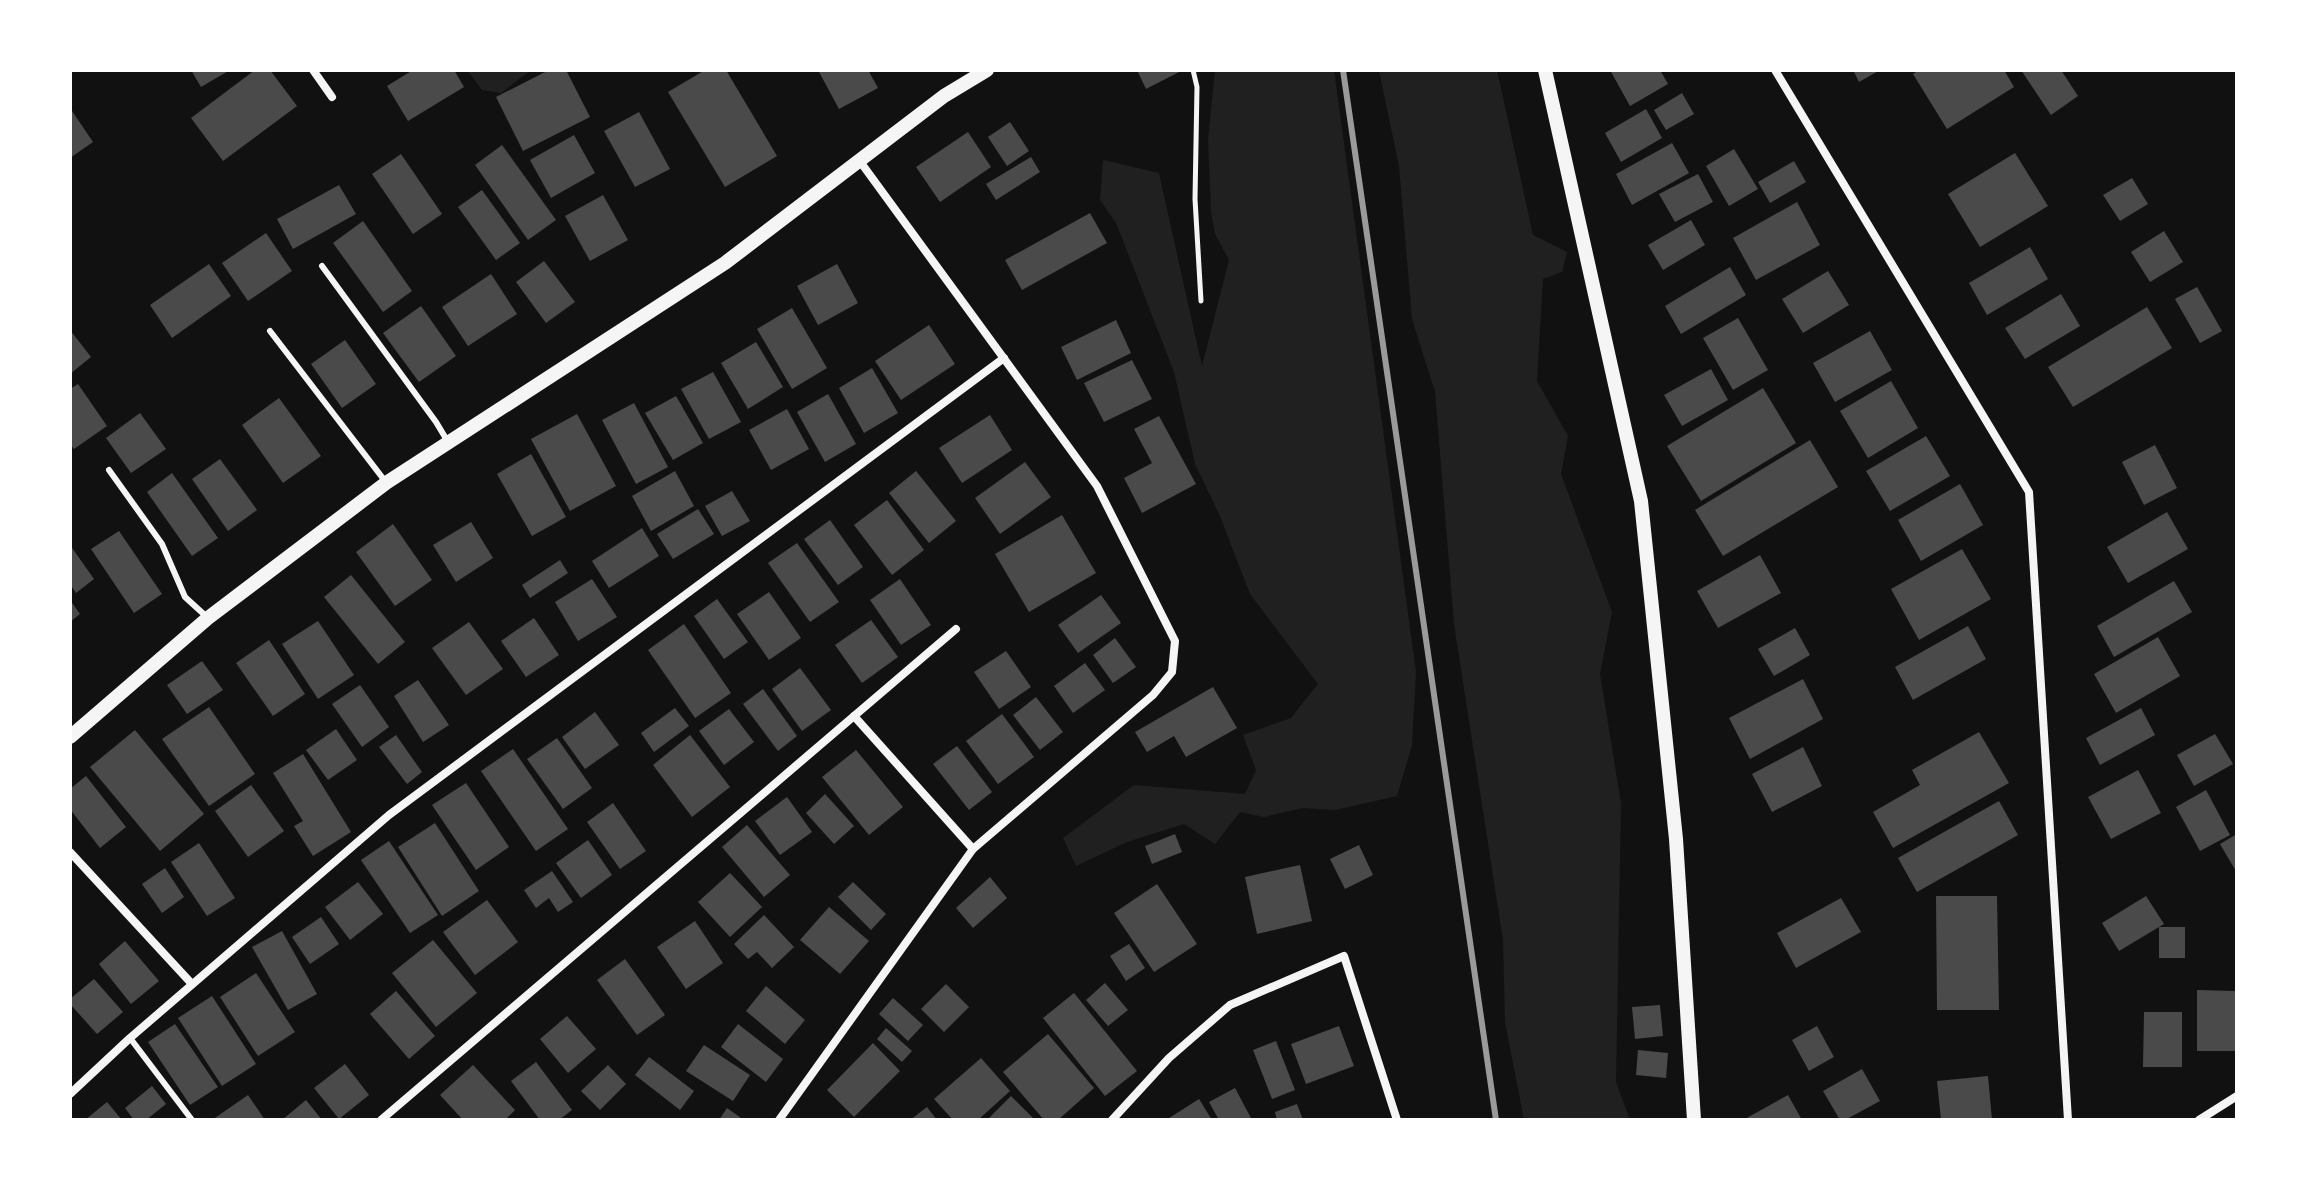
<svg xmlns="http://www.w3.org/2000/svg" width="2307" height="1190" font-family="Arial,sans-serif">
  <rect width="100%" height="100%" fill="#111"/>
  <!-- green -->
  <g fill="#202020">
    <path d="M467,70H531L501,93L482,90Z"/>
    <path d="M1215,70H1334L1416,672L1412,745L1397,796L1335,810L1303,808L1264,817L1240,812L1215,844L1184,824L1127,842L1076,866L1063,838L1134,785L1245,794L1256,770L1243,735L1291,718L1318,684L1250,594L1220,516L1195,464L1174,372L1117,225L1100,200L1103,160L1159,173L1202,366L1229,260L1215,234L1211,212L1208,140Z"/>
    <path d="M1379,70H1497L1533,235L1567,252L1562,272L1543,279L1537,381L1568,436L1561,474L1612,612L1600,674L1621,803L1616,1082L1630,1120H1524L1505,1022L1503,940L1454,624L1435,392L1412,319L1399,166Z"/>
  </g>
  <!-- building -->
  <g fill="#4a4a4a">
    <path d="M191,70H230L201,87Z"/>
    <path d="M255,70H270L297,106L223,161L191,118Z"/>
    <path d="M413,70H454L464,87L408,121L387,86Z"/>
    <path d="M549,70H566L590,117L523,151L496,97Z"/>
    <path d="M705,70H726L777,156L725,187L668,92Z"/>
    <path d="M818,70H868L878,88L839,109Z"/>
    <path d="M1137,70H1183L1146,89Z"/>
    <path d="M1610,70H1660L1668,84L1630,106Z"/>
    <path d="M1853,70H1880L1859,82Z"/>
    <path d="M1919,70H2004L2014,87L1947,129L1913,74Z"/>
    <path d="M2021,70H2061L2078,96L2051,115Z"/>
    <path d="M1682,93L1694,114L1666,130L1654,110Z"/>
    <path d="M70,108L93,142L70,158Z"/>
    <path d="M1646,109L1662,138L1621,162L1605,133Z"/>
    <path d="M639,112L670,169L635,187L604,131Z"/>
    <path d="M1010,122L1029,151L1007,166L988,137Z"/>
    <path d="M968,132L991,167L940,202L916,167Z"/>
    <path d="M574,135L595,173L551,198L530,160Z"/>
    <path d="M1672,143L1689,173L1632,205L1616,174Z"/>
    <path d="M502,145L556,220L528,240L475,165Z"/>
    <path d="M1734,149L1758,189L1729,206L1706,166Z"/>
    <path d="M2015,153L2048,206L1980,247L1948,194Z"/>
    <path d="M401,154L442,214L413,234L372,174Z"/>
    <path d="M1031,157L1040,172L996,200L986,184Z"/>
    <path d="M1794,161L1806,182L1770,203L1758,182Z"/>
    <path d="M1698,174L1713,202L1675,222L1659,194Z"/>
    <path d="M2132,178L2148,204L2120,221L2103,195Z"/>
    <path d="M339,185L356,214L293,249L277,219Z"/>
    <path d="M482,190L520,243L496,260L458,207Z"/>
    <path d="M603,195L628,240L590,261L565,216Z"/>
    <path d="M1797,202L1820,245L1756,280L1733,238Z"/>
    <path d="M1090,213L1107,243L1022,290L1005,260Z"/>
    <path d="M1691,220L1705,245L1663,270L1648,245Z"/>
    <path d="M363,221L412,291L383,312L333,243Z"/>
    <path d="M2164,231L2183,262L2150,282L2131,252Z"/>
    <path d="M266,233L292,271L248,301L222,263Z"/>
    <path d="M2030,247L2048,279L1987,315L1969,283Z"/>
    <path d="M544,261L575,302L546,323L516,282Z"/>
    <path d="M209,264L231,296L172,338L150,305Z"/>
    <path d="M837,264L858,303L818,325L797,286Z"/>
    <path d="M1730,267L1746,295L1681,334L1665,306Z"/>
    <path d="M1828,271L1849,305L1803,333L1782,299Z"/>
    <path d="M491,274L517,314L468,346L442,307Z"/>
    <path d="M2197,287L2222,331L2200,343L2175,299Z"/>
    <path d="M2061,294L2080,326L2025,359L2005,328Z"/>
    <path d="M421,306L456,356L419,382L383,333Z"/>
    <path d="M2147,307L2172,348L2073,407L2048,367Z"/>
    <path d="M792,308L827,368L792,389L757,329Z"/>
    <path d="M1738,318L1768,370L1733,390L1703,338Z"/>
    <path d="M1116,320L1131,353L1077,380L1061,347Z"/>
    <path d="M929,325L955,364L901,400L875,361Z"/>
    <path d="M70,330L91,357L70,374Z"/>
    <path d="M1870,331L1892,370L1835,402L1813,363Z"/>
    <path d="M345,340L376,384L342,408L311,364Z"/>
    <path d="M756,342L783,387L748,409L721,363Z"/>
    <path d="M1132,360L1152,399L1104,422L1084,383Z"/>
    <path d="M872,368L898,413L864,433L839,388Z"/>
    <path d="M1711,369L1728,400L1682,426L1664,395Z"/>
    <path d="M713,372L741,422L709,439L681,389Z"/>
    <path d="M1891,381L1918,428L1868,458L1840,411Z"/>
    <path d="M78,384L107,426L74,449L70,444V389Z"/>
    <path d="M1763,388L1796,443L1701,501L1667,446Z"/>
    <path d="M828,394L856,444L825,462L797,412Z"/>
    <path d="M676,396L703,443L673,460L645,413Z"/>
    <path d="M279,398L321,456L283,483L242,425Z"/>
    <path d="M634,403L668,467L636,484L602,420Z"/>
    <path d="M787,409L809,449L771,470L749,430Z"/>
    <path d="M140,413L166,449L131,473L106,438Z"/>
    <path d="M577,414L616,486L570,511L531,439Z"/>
    <path d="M990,415L1012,450L962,483L939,448Z"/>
    <path d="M1159,416L1196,484L1142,513L1124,478L1152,463L1134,429Z"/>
    <path d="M1926,436L1950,476L1890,511L1866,471Z"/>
    <path d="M1810,440L1838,487L1723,556L1695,510Z"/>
    <path d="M2155,445L2177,488L2144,505L2122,462Z"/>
    <path d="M531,454L566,517L532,536L497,474Z"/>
    <path d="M220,459L257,510L228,531L192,479Z"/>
    <path d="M1025,462L1051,497L1000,534L975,498Z"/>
    <path d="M675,471L694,506L651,531L632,496Z"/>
    <path d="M916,471L956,521L929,543L889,493Z"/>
    <path d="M172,473L218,538L192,556L147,492Z"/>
    <path d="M1960,484L1983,525L1921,561L1898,520Z"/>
    <path d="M732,491L750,521L722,536L705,506Z"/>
    <path d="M887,500L924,550L892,575L854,525Z"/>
    <path d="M698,509L714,534L673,559L657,534Z"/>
    <path d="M2167,512L2188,549L2128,583L2107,547Z"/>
    <path d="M1062,515L1096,573L1029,612L995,554Z"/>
    <path d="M830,520L863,567L838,585L804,539Z"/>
    <path d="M471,522L493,558L456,582L433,545Z"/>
    <path d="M393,524L432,580L395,606L356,552Z"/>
    <path d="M642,528L659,556L609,588L592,561Z"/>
    <path d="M119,531L162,594L134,613L91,549Z"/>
    <path d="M797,543L839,602L810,622L768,563Z"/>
    <path d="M70,545L94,579L76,593L70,584Z"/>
    <path d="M1962,549L1991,599L1919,640L1891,589Z"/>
    <path d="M1760,555L1781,593L1718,628L1697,591Z"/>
    <path d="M560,560L568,573L530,598L522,585Z"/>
    <path d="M351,575L405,642L378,664L324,597Z"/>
    <path d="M592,579L617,617L578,641L555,602Z"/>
    <path d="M900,579L931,625L901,645L870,600Z"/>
    <path d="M2174,581L2192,612L2114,657L2097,626Z"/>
    <path d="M769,592L801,638L769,660L737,614Z"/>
    <path d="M1101,595L1121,623L1078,653L1058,625Z"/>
    <path d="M717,599L748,642L724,659L694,616Z"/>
    <path d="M70,600L80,614L70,622Z"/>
    <path d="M534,618L559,655L526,677L501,641Z"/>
    <path d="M871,620L898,657L862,683L835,645Z"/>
    <path d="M318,621L354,675L318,699L282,644Z"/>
    <path d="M469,622L503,669L466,695L432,648Z"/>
    <path d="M684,624L731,693L695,718L648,650Z"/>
    <path d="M1968,626L1986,659L1913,700L1895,667Z"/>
    <path d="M1795,628L1810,655L1774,676L1758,649Z"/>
    <path d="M2158,637L2180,676L2116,713L2094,674Z"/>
    <path d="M1115,638L1136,667L1113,683L1093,655Z"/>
    <path d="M269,640L305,694L273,716L236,663Z"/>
    <path d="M1006,651L1031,687L999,709L974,672Z"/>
    <path d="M202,661L223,690L187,714L167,685Z"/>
    <path d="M1085,663L1105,690L1073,713L1054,686Z"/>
    <path d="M800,668L831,710L802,731L772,689Z"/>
    <path d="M1803,679L1823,719L1750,759L1729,718Z"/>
    <path d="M418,680L449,725L423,742L394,696Z"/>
    <path d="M360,685L389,727L362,747L332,704Z"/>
    <path d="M1213,687L1237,728L1186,757L1174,736L1147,752L1135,732Z"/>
    <path d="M763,689L797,736L778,751L743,704Z"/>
    <path d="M1036,697L1063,732L1040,750L1013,715Z"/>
    <path d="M209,707L255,774L209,806L162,739Z"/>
    <path d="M675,708L689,726L654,752L641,733Z"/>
    <path d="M2141,708L2155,735L2100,765L2086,738Z"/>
    <path d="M729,709L754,742L724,765L699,731Z"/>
    <path d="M595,712L619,745L585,769L562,737Z"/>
    <path d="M1002,714L1034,757L998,784L966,741Z"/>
    <path d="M336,729L357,760L328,780L306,750Z"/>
    <path d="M135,730L204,814L160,851L90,767Z"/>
    <path d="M1979,732L2009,783L1893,848L1873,812L1920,785L1912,770Z"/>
    <path d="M2215,734L2233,764L2194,786L2177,755Z"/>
    <path d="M396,735L422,772L407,784L379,747Z"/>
    <path d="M690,735L730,787L692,817L653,765Z"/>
    <path d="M557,738L592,788L563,809L527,759Z"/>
    <path d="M957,746L992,792L969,810L933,764Z"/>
    <path d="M1803,747L1822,786L1772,812L1752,774Z"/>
    <path d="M513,749L568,829L536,851L481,771Z"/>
    <path d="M856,750L903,807L869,835L822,777Z"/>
    <path d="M303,754L351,832L313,856L294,826L303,821L273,773Z"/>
    <path d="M2138,770L2161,813L2111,839L2088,797Z"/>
    <path d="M86,776L126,827L100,848L70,809V789Z"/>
    <path d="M466,783L509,847L476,870L432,805Z"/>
    <path d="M251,785L284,831L248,857L215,811Z"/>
    <path d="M2206,790L2230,835L2200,851L2176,807Z"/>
    <path d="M825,794L854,826L834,844L806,813Z"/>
    <path d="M787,797L812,832L780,855L755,821Z"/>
    <path d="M1999,801L2018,835L1917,892L1898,858Z"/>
    <path d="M613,803L646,851L620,869L587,822Z"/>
    <path d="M435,823L479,891L442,916L398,847Z"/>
    <path d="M747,825L790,875L764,897L722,847Z"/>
    <path d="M1175,834L1182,852L1152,864L1145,846Z"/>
    <path d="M2237,834V873L2220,844Z"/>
    <path d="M588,840L612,875L581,898L556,863Z"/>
    <path d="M389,841L438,915L410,933L361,860Z"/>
    <path d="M199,843L235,898L207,916L171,862Z"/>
    <path d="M1359,845L1373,875L1345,889L1330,859Z"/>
    <path d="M1300,865L1312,921L1257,934L1245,877Z"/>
    <path d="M165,868L184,897L162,913L142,884Z"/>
    <path d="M552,871L573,902L558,912L549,898L536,908L524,890Z"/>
    <path d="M730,873L762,907L730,937L698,902Z"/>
    <path d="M990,877L1007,898L973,928L956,908Z"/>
    <path d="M358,882L383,914L350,940L325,907Z"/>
    <path d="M853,882L886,914L871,930L838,897Z"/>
    <path d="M1157,884L1197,944L1154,972L1114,913Z"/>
    <path d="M1936,896H1997L1999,1010H1937Z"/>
    <path d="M2146,896L2164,924L2119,951L2102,923Z"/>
    <path d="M1841,898L1861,932L1796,968L1777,933Z"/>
    <path d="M487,900L518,942L475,975L443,932Z"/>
    <path d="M829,907L869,941L840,974L800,940Z"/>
    <path d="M764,915L794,947L772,968L757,952L748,959L734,944Z"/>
    <path d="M321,917L339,944L310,964L292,937Z"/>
    <path d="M695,921L723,963L686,989L657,947Z"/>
    <rect x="2159" y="927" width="26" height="31"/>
    <path d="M282,931L317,994L288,1010L252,947Z"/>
    <path d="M433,940L477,993L436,1027L392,973Z"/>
    <path d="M125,941L159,981L131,1004L99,964Z"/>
    <path d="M1129,944L1145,968L1126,981L1110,956Z"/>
    <path d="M625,959L665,1015L637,1035L597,980Z"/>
    <path d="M256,973L295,1032L258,1056L220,997Z"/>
    <path d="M94,979L123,1012L97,1034L70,1004V999Z"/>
    <path d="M1105,983L1128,1010L1108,1026L1086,1000Z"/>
    <path d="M946,984L969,1007L944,1032L921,1009Z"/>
    <path d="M766,986L805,1020L785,1044L746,1011Z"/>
    <path d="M2197,990L2235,991V1051H2197Z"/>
    <path d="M396,991L435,1036L409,1059L370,1014Z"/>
    <path d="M1074,993L1137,1071L1105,1096L1043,1018Z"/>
    <path d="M212,996L256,1064L222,1086L178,1018Z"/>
    <path d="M893,998L923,1025L908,1041L879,1014Z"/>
    <path d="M1660,1005L1663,1036L1635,1039L1632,1007Z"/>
    <path d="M2144,1012H2182V1067H2143Z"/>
    <path d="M567,1016L596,1049L568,1073L540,1039Z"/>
    <path d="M175,1024L218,1087L190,1105L148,1042Z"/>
    <path d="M738,1024L783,1059L766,1082L721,1047Z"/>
    <path d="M1339,1026L1354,1066L1306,1084L1291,1044Z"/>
    <path d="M1817,1026L1834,1057L1809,1071L1792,1040Z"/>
    <path d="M886,1028L912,1051L902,1062L877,1039Z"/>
    <path d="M1048,1034L1094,1088L1058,1120H1044L1003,1072Z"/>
    <path d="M1276,1041L1295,1090L1272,1099L1253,1050Z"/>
    <path d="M873,1043L900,1071L854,1117L827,1090Z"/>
    <path d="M704,1045L750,1075L733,1101L686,1071Z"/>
    <path d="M1638,1050L1668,1053L1666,1078L1636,1075Z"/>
    <path d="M649,1057L694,1091L680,1110L635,1075Z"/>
    <path d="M981,1058L1010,1091L978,1120H953L934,1099Z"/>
    <path d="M536,1062L572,1110L559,1120H540L511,1081Z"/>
    <path d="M345,1064L369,1095L339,1119L314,1088Z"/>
    <path d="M473,1065L515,1110L505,1120H463L440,1095Z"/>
    <path d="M608,1065L626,1084L600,1110L581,1091Z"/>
    <path d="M1862,1069L1880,1101L1845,1120H1840L1823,1091Z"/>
    <path d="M1988,1076L1992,1120H1941L1937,1081Z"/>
    <path d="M152,1086L166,1104L146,1120H134L125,1108Z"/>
    <path d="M1235,1088L1252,1120H1219L1209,1102Z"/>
    <path d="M248,1095L265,1120H212Z"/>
    <path d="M1788,1095L1802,1120H1743Z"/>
    <path d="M1011,1096L1035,1120H987Z"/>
    <path d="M1199,1099L1212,1120H1166Z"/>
    <path d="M306,1100L322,1120H282Z"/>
    <path d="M107,1102L122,1120H85Z"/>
    <path d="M1297,1104L1303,1120H1277L1275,1112Z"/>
    <path d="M927,1107L937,1120H910Z"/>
    <path d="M727,1108L744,1120H719Z"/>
  </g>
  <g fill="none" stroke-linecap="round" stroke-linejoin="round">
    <!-- path -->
    <path stroke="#f5f5f5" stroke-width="5" d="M1193,70L1197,87L1195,199L1201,301"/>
    <!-- service -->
    <g stroke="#f5f5f5" stroke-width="6">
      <path d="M322,266L436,422L448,442"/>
      <path d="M270,331L385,481"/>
      <path d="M109,470L162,544L185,597L208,618"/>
      <path d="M130,1038L192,1120"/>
    </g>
    <!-- minor -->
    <g stroke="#f5f5f5" stroke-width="8">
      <path d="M313,70L332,97"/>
      <path d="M1775,70L2029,492L2068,1120"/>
      <path d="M854,716L973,849"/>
      <path d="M70,852L192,984"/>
      <path d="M70,1094L130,1038L389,815L1004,358"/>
      <path d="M381,1120L956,629"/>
      <path d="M779,1120L973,849L1153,695L1172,672L1175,641L1097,486L859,160"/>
      <path d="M1112,1120L1169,1058L1230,1005L1344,956L1397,1120"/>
      <path d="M2199,1120L2237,1096"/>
    </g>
    <!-- tertiary -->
    <g stroke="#f5f5f5" stroke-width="14">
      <path d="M1545,70L1641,501L1676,839L1694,1120"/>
      <path d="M70,737L208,618L386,483L725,263L944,96L987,70"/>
    </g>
    <!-- rail -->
    <path stroke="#9a9a9a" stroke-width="6" d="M1343,70L1496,1120"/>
  </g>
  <!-- border -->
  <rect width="2307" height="1190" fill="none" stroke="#ffffff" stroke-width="144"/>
</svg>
